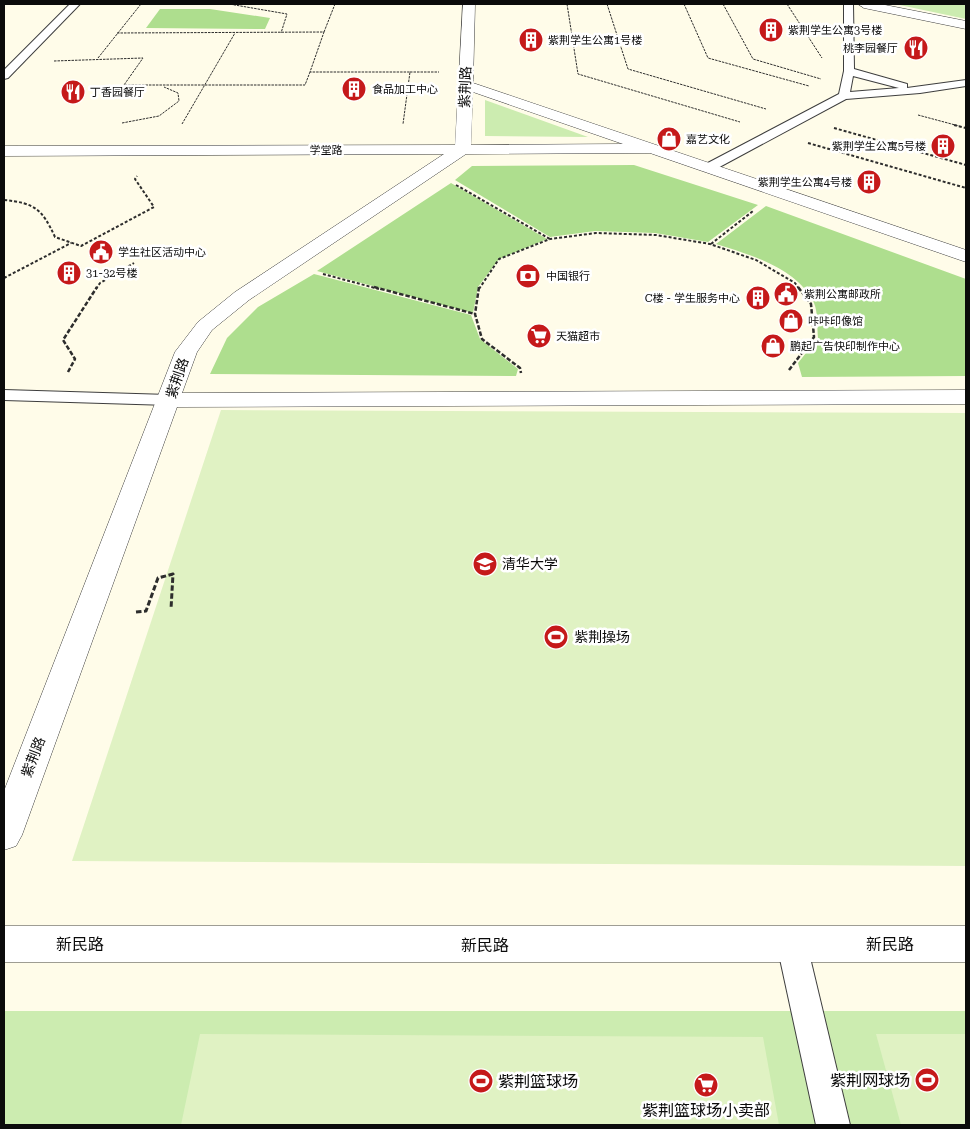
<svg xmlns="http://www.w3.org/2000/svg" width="970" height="1129" font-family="'Roboto Serif','Noto Sans SC',serif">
  <rect width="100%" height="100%" fill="#fffce9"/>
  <!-- green -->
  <g fill="#ccecb0">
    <path d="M895,4H966V19Z"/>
    <path d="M485,100L588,137L485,136Z"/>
    <rect x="4" y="1011" width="962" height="114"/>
  </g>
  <!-- forest -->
  <g fill="#aede8e">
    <path d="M160,9H210L270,18L265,29L146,28Z"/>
    <path d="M634,165L758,205L708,242L655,233L595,231L550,237L455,180L472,166Z"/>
    <path d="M451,183L547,239L499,259L478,287L473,313L317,271Z"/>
    <path d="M766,206L966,279V376L802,377L798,363L818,338C817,328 818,312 814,303C797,268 751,255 716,244Z"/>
    <path d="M314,274L471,315L480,339L518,369L516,376L210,374L227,338L258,307Z"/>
  </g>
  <!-- pitch -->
  <g fill="#e0f2c3">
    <path d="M221,410L966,413V866L72,861Z"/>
    <path d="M200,1034L763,1037L779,1125H181Z"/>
    <path d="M876,1034H966V1125H901Z"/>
  </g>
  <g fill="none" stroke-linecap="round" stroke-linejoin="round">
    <defs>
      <g id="service">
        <path d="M70,4H80L8,78L4,79V70Z"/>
        <path d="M844,4H853L854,69L907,84V88L966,80V86L920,93L846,99L712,171H704L702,168L704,165L839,94L844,71ZM853,76L899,88L850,92Z"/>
        <path d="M4,390L169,395L175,396L178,400L175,404L169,405L4,400Z"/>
        <path d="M792,931L802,935L807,945L850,1125H816L777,945L782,935Z"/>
      </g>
      <g id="minor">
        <path d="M463,4H475L473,83L966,250V262L650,153L466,154L249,300L212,330L197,352L182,393L966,390V404L177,407L22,835L16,846L4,850V791L175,352L198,322L235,292L444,154L4,156V146L455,145ZM473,92L623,144L471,145Z"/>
        <path d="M858,4H880L966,21V29L864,8Z"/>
        <rect x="4" y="926" width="962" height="36"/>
      </g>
    </defs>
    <!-- service casing -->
    <use href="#service" stroke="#3e3e3e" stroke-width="2"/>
    <!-- minor casing -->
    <use href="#minor" stroke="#3e3e3e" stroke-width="1"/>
    <!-- path-far3 -->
    <g stroke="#2d2d2d" stroke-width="1" stroke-dasharray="2.5 1" stroke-linecap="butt">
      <path d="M181,4H229L287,14L281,33"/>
      <path d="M567,4L578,74L740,122"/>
      <path d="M607,4L628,69L766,109"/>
      <path d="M684,4L708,58L809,86"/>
      <path d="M723,4L753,59L821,79"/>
      <path d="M787,4L822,58"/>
      <path d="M324,32L335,4"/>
      <path d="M117,33L324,32L310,72H410L403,124"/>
      <path d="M98,58L141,4"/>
      <path d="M54,61L143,58L124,85H305L310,72"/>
      <path d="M410,72H439"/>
      <path d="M918,115L959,126"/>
      <path d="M122,123L159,116L179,101L178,93L164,87"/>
      <path d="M182,124L235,33"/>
    </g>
    <!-- path-far2 -->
    <g stroke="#2d2d2d" stroke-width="2" stroke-dasharray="3 2" stroke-linecap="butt">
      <path d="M954,125L966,128"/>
      <path d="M834,128L966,165"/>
      <path d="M808,143L966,188"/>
      <path d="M456,185L550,239"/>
      <path d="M4,200C35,203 42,209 55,237L81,246L154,207L135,179L137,176"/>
      <path d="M711,244L753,211"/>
      <path d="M323,274L379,289"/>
      <path d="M4,278L71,243"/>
      <path d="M96,289L100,283L134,263"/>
      <path d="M479,289L499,259L550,239L596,233L656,235L710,244L756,260L795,283L799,289"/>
    </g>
    <!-- path-far1 -->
    <g stroke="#2d2d2d" stroke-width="2.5" stroke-dasharray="4.5 2" stroke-linecap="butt">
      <path d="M374,287L475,314"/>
      <path d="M479,287L475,314L482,339L520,368L521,373"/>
      <path d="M789,370L814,337L811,304L798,287"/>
      <path d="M68,372L75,359L63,340L97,287"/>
    </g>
    <!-- path -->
    <path stroke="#2d2d2d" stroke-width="3" stroke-dasharray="5.5 2.5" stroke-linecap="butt" d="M136,612L146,611L158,578L173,574L171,609"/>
    <!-- service -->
    <use href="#service" fill="#fff" fill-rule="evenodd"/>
    <!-- minor -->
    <use href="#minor" fill="#fff" fill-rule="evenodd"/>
  </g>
  <!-- icons -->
  <defs>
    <symbol id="building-disc" viewBox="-11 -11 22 22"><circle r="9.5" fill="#c5191a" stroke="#fff"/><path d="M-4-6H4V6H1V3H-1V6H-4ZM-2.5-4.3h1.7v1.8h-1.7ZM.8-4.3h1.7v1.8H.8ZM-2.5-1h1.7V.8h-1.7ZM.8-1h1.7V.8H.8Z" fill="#fff"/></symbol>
    <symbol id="restaurant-disc" viewBox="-11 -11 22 22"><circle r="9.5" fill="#c5191a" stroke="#fff"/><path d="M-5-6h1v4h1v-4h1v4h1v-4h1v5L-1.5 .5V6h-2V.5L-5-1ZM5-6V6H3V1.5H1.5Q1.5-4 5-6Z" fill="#fff"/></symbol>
    <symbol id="shop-disc" viewBox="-11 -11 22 22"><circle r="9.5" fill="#c5191a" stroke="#fff"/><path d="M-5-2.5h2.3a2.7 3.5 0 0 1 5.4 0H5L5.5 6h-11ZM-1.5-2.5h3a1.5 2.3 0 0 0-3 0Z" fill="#fff"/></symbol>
    <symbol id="civic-disc" viewBox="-11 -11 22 22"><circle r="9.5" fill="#c5191a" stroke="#fff"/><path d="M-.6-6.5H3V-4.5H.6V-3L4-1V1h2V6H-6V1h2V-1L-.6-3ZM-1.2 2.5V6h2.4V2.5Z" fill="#fff"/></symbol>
    <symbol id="bank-disc" viewBox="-11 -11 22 22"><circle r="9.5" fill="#c5191a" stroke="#fff"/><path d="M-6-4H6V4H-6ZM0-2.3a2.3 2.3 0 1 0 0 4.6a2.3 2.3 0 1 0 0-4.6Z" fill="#fff"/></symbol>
    <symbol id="supermarket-disc" viewBox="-11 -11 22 22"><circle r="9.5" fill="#c5191a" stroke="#fff"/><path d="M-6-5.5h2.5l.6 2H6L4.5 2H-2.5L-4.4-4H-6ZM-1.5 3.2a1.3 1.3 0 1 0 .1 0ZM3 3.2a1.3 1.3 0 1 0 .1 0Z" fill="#fff"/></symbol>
    <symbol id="university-disc" viewBox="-11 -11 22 22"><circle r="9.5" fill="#c5191a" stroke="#fff"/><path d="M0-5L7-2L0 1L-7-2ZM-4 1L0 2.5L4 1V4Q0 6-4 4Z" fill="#fff"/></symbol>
    <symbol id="stadium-disc" viewBox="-11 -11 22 22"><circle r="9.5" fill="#c5191a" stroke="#fff"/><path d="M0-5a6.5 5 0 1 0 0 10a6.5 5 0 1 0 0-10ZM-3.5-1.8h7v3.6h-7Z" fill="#fff"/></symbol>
  </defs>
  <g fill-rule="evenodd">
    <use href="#building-disc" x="757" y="16" width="28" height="28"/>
    <use href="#building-disc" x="517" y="26" width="28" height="28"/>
    <use href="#restaurant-disc" x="902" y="34" width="28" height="28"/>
    <use href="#building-disc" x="340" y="75" width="28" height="28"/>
    <use href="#restaurant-disc" x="59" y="78" width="28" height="28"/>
    <use href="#shop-disc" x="655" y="125" width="28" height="28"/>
    <use href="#building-disc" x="929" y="132" width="28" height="28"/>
    <use href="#building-disc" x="855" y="168" width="28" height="28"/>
    <use href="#civic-disc" x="87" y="238" width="28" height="28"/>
    <use href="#building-disc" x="55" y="259" width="28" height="28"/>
    <use href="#bank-disc" x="514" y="262" width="28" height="28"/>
    <use href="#civic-disc" x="772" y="280" width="28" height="28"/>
    <use href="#building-disc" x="744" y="284" width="28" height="28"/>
    <use href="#shop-disc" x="777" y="307" width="28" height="28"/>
    <use href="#supermarket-disc" x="525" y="322" width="28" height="28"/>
    <use href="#shop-disc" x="759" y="332" width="28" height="28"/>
    <use href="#university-disc" x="471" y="550" width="28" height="28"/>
    <use href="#stadium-disc" x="542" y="623" width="28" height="28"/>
    <use href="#stadium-disc" x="913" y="1066" width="28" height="28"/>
    <use href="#stadium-disc" x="467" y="1067" width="28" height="28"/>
    <use href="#supermarket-disc" x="692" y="1071" width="28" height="28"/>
  </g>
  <g text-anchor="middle" stroke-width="5" stroke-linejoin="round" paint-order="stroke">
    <!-- far-poi labels -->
    <g font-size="11" fill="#0b0b0b" stroke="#fff" text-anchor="start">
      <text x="788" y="34">紫荆学生公寓3号楼</text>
      <text x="548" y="44">紫荆学生公寓1号楼</text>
      <text x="898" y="52" text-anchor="end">桃李园餐厅</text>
      <text x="372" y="93">食品加工中心</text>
      <text x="90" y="96">丁香园餐厅</text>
      <text x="686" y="143">嘉艺文化</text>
      <text x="926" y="150" text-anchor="end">紫荆学生公寓5号楼</text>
      <text x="852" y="186" text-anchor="end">紫荆学生公寓4号楼</text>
      <text x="118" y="256">学生社区活动中心</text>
      <text x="86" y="277">31-32号楼</text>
      <text x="546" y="280">中国银行</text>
      <text x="804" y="298">紫荆公寓邮政所</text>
      <text x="740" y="302" text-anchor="end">C楼 - 学生服务中心</text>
      <text x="808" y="325">咔咔印像馆</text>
      <text x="556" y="340">天猫超市</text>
      <text x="790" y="350">鹏起广告快印制作中心</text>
    </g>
    <!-- far-street labels -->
    <g font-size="11" fill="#0b0b0b" stroke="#fff">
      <text x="326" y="154">学堂路</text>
    </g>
    <!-- street labels -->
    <g font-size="14" fill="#0b0b0b" stroke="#fff">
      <text transform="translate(465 87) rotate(-88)" y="5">紫荆路</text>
      <text transform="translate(177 378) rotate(-71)" y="5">紫荆路</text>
      <text transform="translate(33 757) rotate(-69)" y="5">紫荆路</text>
    </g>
    <!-- poi labels -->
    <g font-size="14" fill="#0b0b0b" stroke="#fff" text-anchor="start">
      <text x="502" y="569">清华大学</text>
      <text x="574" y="642">紫荆操场</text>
    </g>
    <!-- near-street labels -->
    <g font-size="16" fill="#0b0b0b" stroke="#fff">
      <text x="80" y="950">新民路</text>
      <text x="890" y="950">新民路</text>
      <text x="485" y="951">新民路</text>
    </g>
    <!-- near-poi labels -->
    <g font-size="16" fill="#0b0b0b" stroke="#fff" text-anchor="end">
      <text x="910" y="1086">紫荆网球场</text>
      <text x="498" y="1087" text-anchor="start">紫荆篮球场</text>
      <text x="706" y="1116" text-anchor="middle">紫荆篮球场小卖部</text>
    </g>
  </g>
  <!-- border -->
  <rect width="970" height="1129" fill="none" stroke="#0b0b0b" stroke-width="10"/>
</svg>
